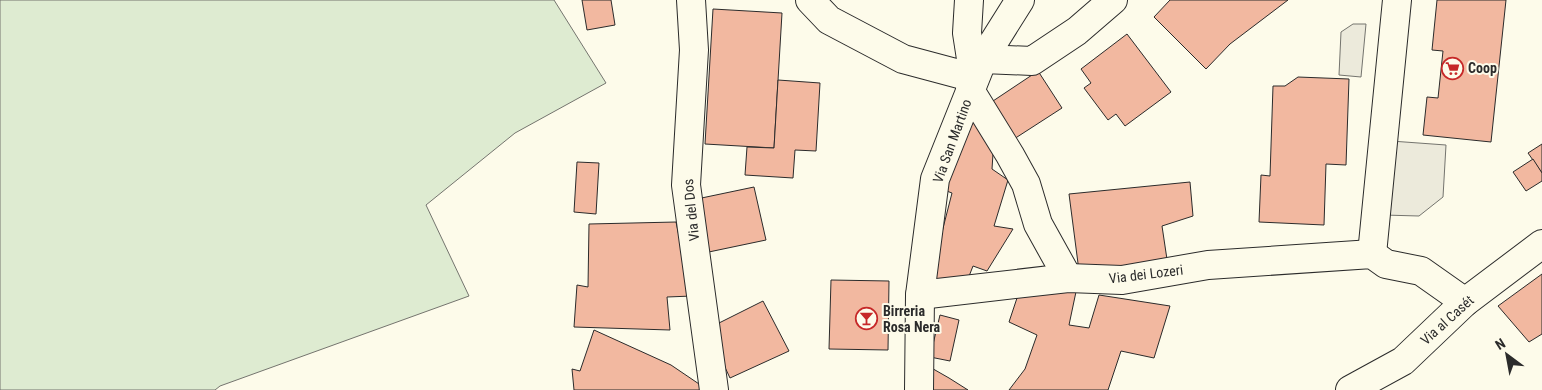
<svg xmlns="http://www.w3.org/2000/svg" width="1542" height="390" font-family="'Roboto Condensed',sans-serif">
  <rect width="100%" height="100%" fill="#fdfbea"/>
  <!-- green -->
  <path fill="#deebd1" stroke="#74746e" d="M0,0H554L606,83L515,133L426,205L469,296L220,386L215,390H0Z"/>
  <!-- parking -->
  <g fill="#eceadb" stroke="#74746e">
    <path d="M1353,24H1366L1361,77L1339,75L1341,32Z"/>
    <path d="M1391,141L1446,145L1443,197L1419,216L1383,215Z"/>
  </g>
  <!-- building -->
  <g fill="#f2b8a0" stroke="#2b2b2b">
    <path d="M582,0H611L615,25L587,30Z"/>
    <path d="M1170,0H1288L1230,44L1206,69L1154,17Z"/>
    <path d="M1437,0H1506L1491,142L1423,135L1427,97L1438,98L1443,51L1432,50Z"/>
    <path d="M713,9L782,13L774,148L705,144Z"/>
    <path d="M1127,34L1171,92L1125,126L1116,114L1108,120L1084,88L1091,83L1081,69Z"/>
    <path d="M1038,71L1062,108L1014,139L990,103Z"/>
    <path d="M1298,77L1349,79L1346,165L1326,164L1324,225L1259,222L1261,175L1270,176L1273,86H1285Z"/>
    <path d="M778,80L820,83L816,151L795,150L793,178L745,175L747,147L774,148Z"/>
    <path d="M969,117L994,138L992,169L1008,180L994,226L1013,229L987,271L973,266L966,284L930,279L952,193L944,190Z"/>
    <path d="M1542,144V173L1528,153Z"/>
    <path d="M1533,159L1542,173V181L1526,191L1513,172Z"/>
    <path d="M577,162L599,163L596,214L574,212Z"/>
    <path d="M1190,182L1193,216L1162,226L1168,266L1079,271L1069,194Z"/>
    <path d="M754,187L766,240L704,253L692,200Z"/>
    <path d="M676,222L692,296L667,297L670,330L574,327L577,285L588,287L589,224Z"/>
    <path d="M1542,274V334L1529,342L1498,306Z"/>
    <path d="M831,280L889,281L888,350L829,349Z"/>
    <path d="M1077,287L1069,325L1089,328L1099,295L1170,306L1154,358L1121,351L1108,390H1009L1025,369L1037,335L1009,322L1019,292Z"/>
    <path d="M763,301L789,351L730,378L707,329Z"/>
    <path d="M940,315L959,320L950,361L930,357Z"/>
    <path d="M594,330L671,365L702,386L699,390H574L572,369L580,371Z"/>
    <path d="M928,366L949,378L968,390H928Z"/>
  </g>
  <g fill="none" stroke-linecap="round" stroke-linejoin="round">
    <defs>
      <g id="minor">
        <path d="M691,0L694,50L686,185L714,390"/>
        <path d="M810,0L829,20L903,59L974,78L967,33L969,0"/>
        <path d="M970,90L1010,155L1026,184L1038,224L1068,278"/>
        <path d="M1372,254L1397,0"/>
        <path d="M920,295L1068,278L1122,280L1208,265L1372,254L1386,264L1421,271L1465,302"/>
        <path d="M919,390L920,295L935,179L983,59L1032,61L1077,31L1113,0"/>
        <path d="M1350,390L1403,361L1465,302L1542,244"/>
      </g>
      <path id="tertiary" d="M983,59L1020,0"/>
    </defs>
    <!-- minor casing -->
    <use href="#minor" stroke="#2b2b2b" stroke-width="30"/>
    <!-- tertiary casing -->
    <use href="#tertiary" stroke="#2b2b2b" stroke-width="30"/>
    <!-- minor -->
    <use href="#minor" stroke="#fdfbea" stroke-width="28"/>
    <!-- tertiary -->
    <use href="#tertiary" stroke="#fdfbea" stroke-width="28"/>
  </g>
  <!-- icons -->
  <defs>
    <symbol id="supermarket-ring" viewBox="-11 -11 22 22"><circle r="9.5" fill="#fdfbea" stroke="#c62828" stroke-width="1.5"/><path d="M-6-5.5h2.5l.6 2H6L4.5 2H-2.5L-4.4-4H-6ZM-1.5 3.2a1.3 1.3 0 1 0 .1 0ZM3 3.2a1.3 1.3 0 1 0 .1 0Z" fill="#c62828"/></symbol>
    <symbol id="bar-ring" viewBox="-11 -11 22 22"><circle r="9.5" fill="#fdfbea" stroke="#c62828" stroke-width="1.5"/><path d="M-6-5H6L.8 .8V4.5H3.5V6h-7V4.5H-.8V.8Z" fill="#c62828"/></symbol>
  </defs>
  <g fill-rule="evenodd">
    <use href="#supermarket-ring" x="1440" y="56" width="25" height="25"/>
    <use href="#bar-ring" x="854" y="306" width="25" height="25"/>
  </g>
  <g text-anchor="middle" stroke-width="4" stroke-linejoin="round" paint-order="stroke">
    <!-- poi labels -->
    <g font-size="14" font-weight="bold" fill="#2b2b2b" stroke="#fdfbea" text-anchor="start">
      <text x="1468" y="73">Coop</text>
      <text x="883" y="316">Birreria<tspan x="883" dy="16">Rosa Nera</tspan></text>
    </g>
    <!-- street labels -->
    <g font-size="14" fill="#2b2b2b" stroke="#fdfbea">
      <text transform="translate(952 141) rotate(-70)" y="5">Via San Martino</text>
      <text transform="translate(691 210) rotate(-96)" y="5">Via del Dos</text>
      <text transform="translate(1146 274) rotate(-7)" y="5">Via dei Lozeri</text>
      <text transform="translate(1447 320) rotate(-42)" y="5">Via al Casét</text>
    </g>
  </g>
  <!-- north arrow -->
  <g transform="translate(1507 355) rotate(328)" stroke="#fdfbea" stroke-width="4" paint-order="stroke">
  <path d="M0-4L9 19L0 12L-9 19Z" fill="#2b2b2b"/>
  <text y="-8" font-size="14" font-weight="bold" text-anchor="middle" fill="#2b2b2b">N</text>
  </g>
</svg>
